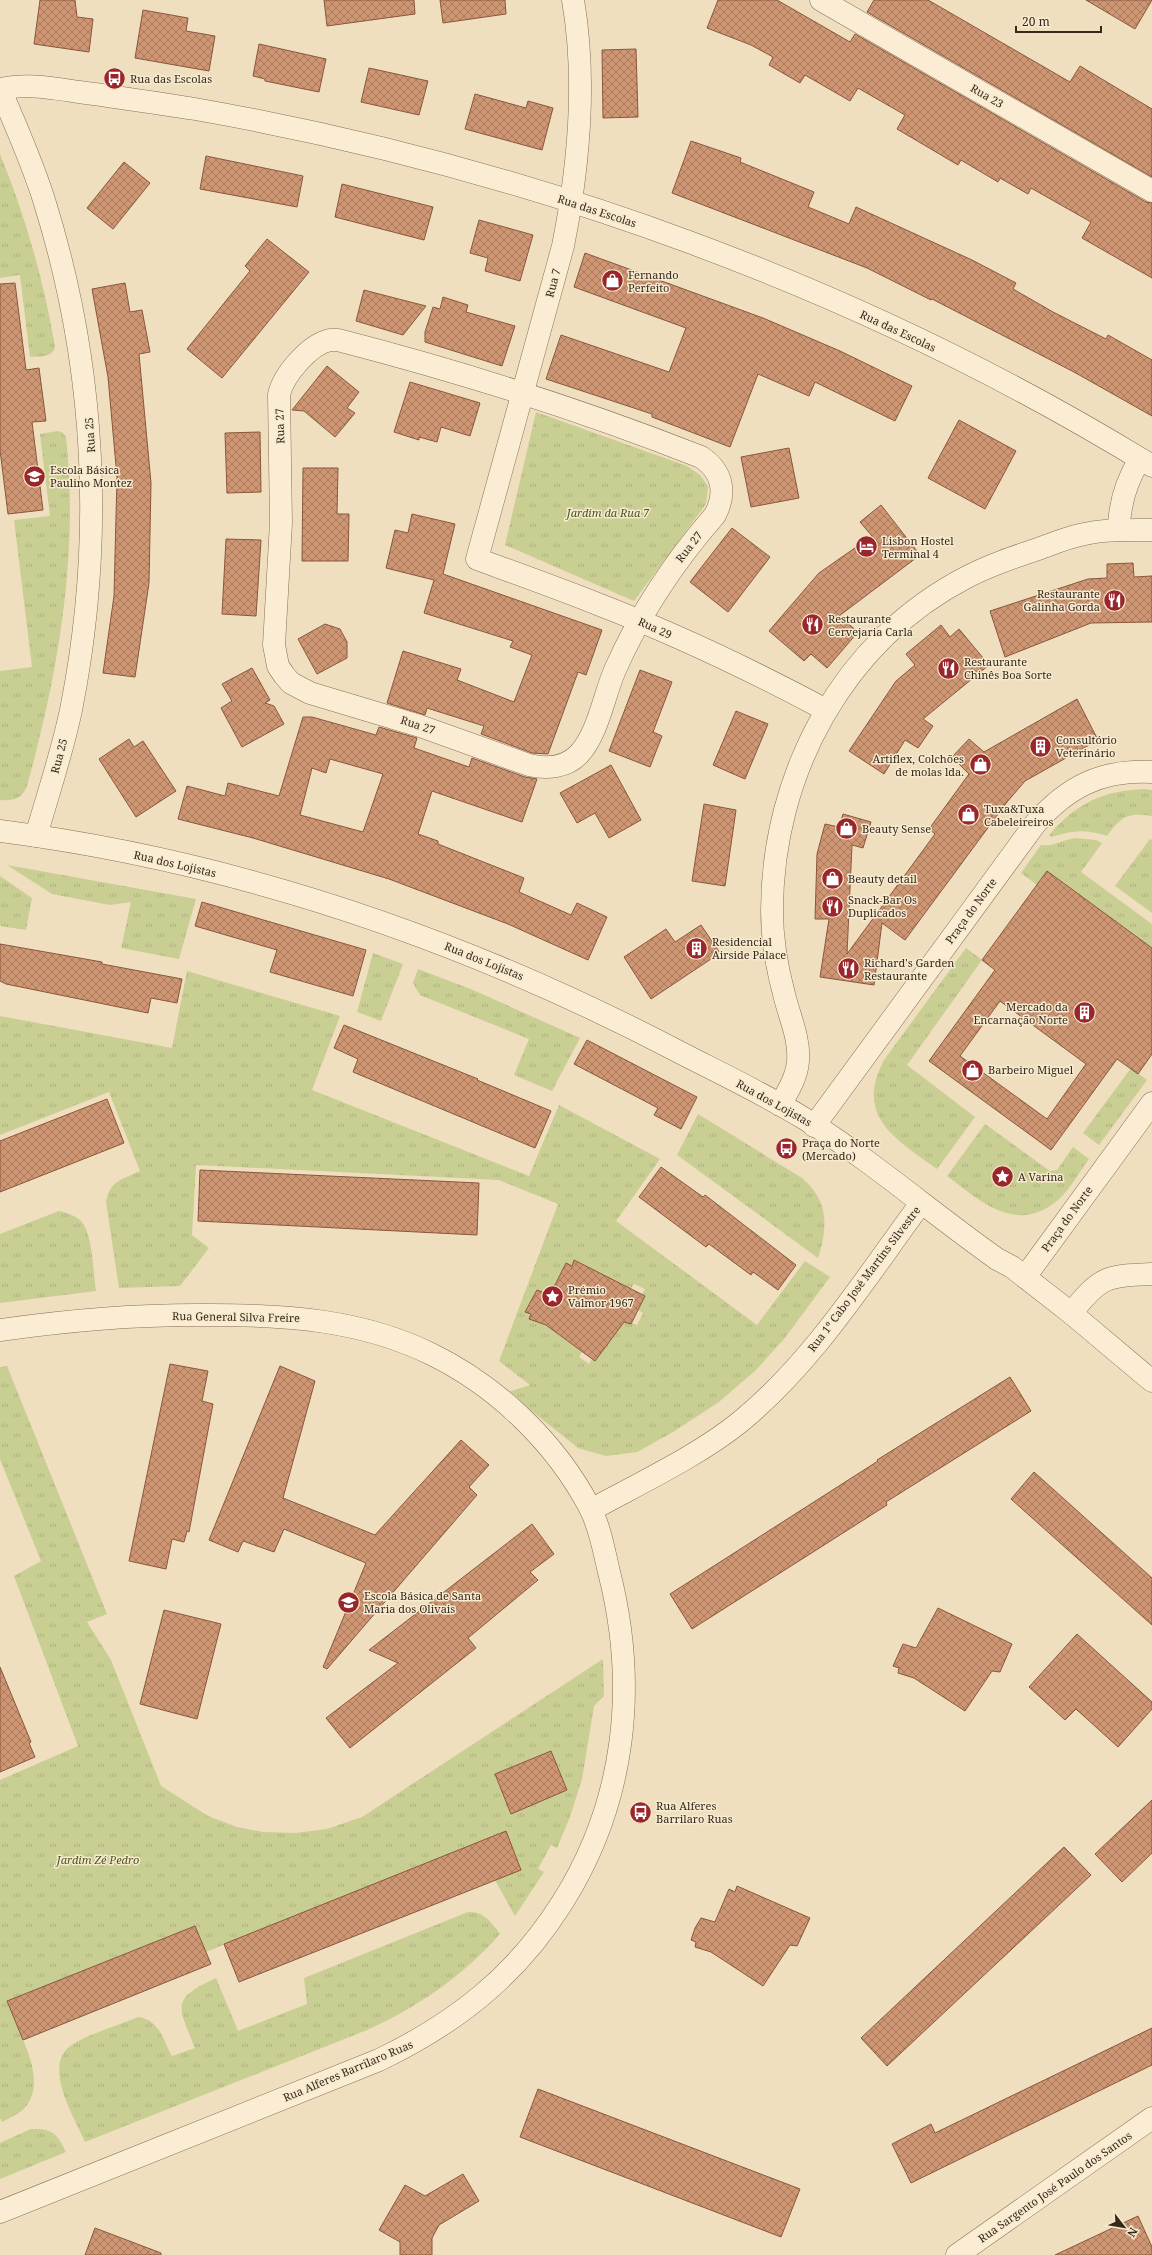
<svg xmlns="http://www.w3.org/2000/svg" width="1152" height="2255" font-family="'Noto Serif',serif">
  <defs>
    <pattern id="grass-tufts" width="24" height="20" patternUnits="userSpaceOnUse"><rect width="24" height="20" fill="#c9ce93"/><path d="M3 7l-1-3M5 7V3M7 7l1-3M15 17l-1-3M17 17v-4M19 17l1-3" fill="none" stroke="#adb17e"/></pattern>
    <pattern id="building-cross-hatch" width="8" height="8" patternUnits="userSpaceOnUse"><rect width="8" height="8" fill="#cf9674"/><path d="M0 0l8 8M0 8l8-8" fill="none" stroke="#a97a5e"/></pattern>
  </defs>
  <rect width="100%" height="100%" fill="#efdfbf"/>
  <!-- grass -->
  <g fill="url(#grass-tufts)" fill-rule="evenodd">
    <path d="M0,154C25,215 44,281 55,347C52,358 40,356 30,357L20,275L0,278Z"/>
    <path d="M536,412L687,466L700,475L708,486L706,504L634,601L505,545Z"/>
    <path d="M58,431L63,433L66,437C79,554 58,674 27,786C22,799 13,801 0,800V671L32,667L14,520L50,516L40,434Z"/>
    <path d="M1144,789L1152,790V816C1127,812 1121,817 1107,836C1087,829 1072,830 1052,837L1049,835C1077,803 1102,791 1144,789Z"/>
    <path d="M1075,838L1096,840L1102,843L1081,872L1152,924V948L1047,871L1037,885L1021,873L1041,845C1052,847 1063,840 1075,838Z"/>
    <path d="M1150,839L1152,840V913L1115,886Z"/>
    <path d="M7,865L196,899L179,959L121,948L131,902L110,905L52,894Z"/>
    <path d="M0,876L32,898L26,930L0,926Z"/>
    <path d="M966,948L982,960L907,1065L975,1117L937,1169C896,1139 854,1117 884,1060Z"/>
    <path d="M373,953L403,964L381,1021L357,1012Z"/>
    <path d="M418,969L473,990L580,1038L552,1091L514,1075L529,1039L420,995L413,983Z"/>
    <path d="M187,971L340,1016L312,1090L529,1176L559,1105L660,1159L616,1221L757,1325L805,1261L830,1277L784,1339L756,1370L719,1402L673,1432L637,1452L606,1456L578,1448L508,1392L530,1385L499,1361L558,1204L499,1180L196,1165L192,1235L209,1248L180,1286L119,1288L106,1202C110,1180 122,1180 140,1171L109,1092L0,1135V1016L172,1048ZM574,1260L631,1289L634,1284L645,1289L642,1294L645,1296L638,1310L643,1313L637,1325L616,1316L595,1361L592,1359L589,1364L579,1357L582,1352L546,1325L529,1319L531,1314L525,1311L537,1290L553,1296L555,1284L566,1263L572,1266Z"/>
    <path d="M1131,1068L1147,1080L1099,1145L1083,1133Z"/>
    <path d="M698,1114L802,1178C829,1201 828,1227 818,1258L677,1155Z"/>
    <path d="M985,1124L1050,1171L1057,1170L1073,1147L1089,1159C1078,1173 1068,1194 1053,1204C1013,1233 978,1199 947,1176Z"/>
    <path d="M59,1211C66,1213 75,1215 81,1221C93,1234 93,1273 96,1291L0,1303V1234Z"/>
    <path d="M7,1366L107,1614L87,1622L111,1660L161,1786L208,1816L237,1827L263,1832L295,1833L327,1829L362,1817L603,1659L604,1696L594,1706L582,1779L570,1817L557,1848L551,1845L538,1869L544,1872L515,1916L495,1880L506,1831L206,1952L195,1926L7,2001C16,2030 48,2076 27,2105C21,2114 10,2117 2,2122L0,2118V1780L78,1746L14,1576L41,1561L0,1459V1367ZM551,1751L567,1790L511,1813L495,1774Z"/>
    <path d="M468,1912C484,1911 492,1923 500,1934C463,1976 418,2007 367,2030L85,2142C74,2116 39,2062 75,2043C94,2032 117,2026 138,2017C160,2020 162,2039 172,2056L195,2048C178,2006 170,1999 216,1978L238,2031L307,2004L304,1978Z"/>
    <path d="M31,2129C53,2128 57,2134 66,2152L0,2179V2143Z"/>
  </g>
  <!-- building -->
  <g fill="url(#building-cross-hatch)" stroke="#89573c" fill-rule="evenodd">
    <path d="M40,0H75L77,17L93,19L89,52L34,44Z"/>
    <path d="M324,0H414L415,14L327,26Z"/>
    <path d="M440,0H505L506,14L443,23Z"/>
    <path d="M718,0H777L850,42L855,34L1146,202L1152,203V278L1082,238L1091,222L1031,188L1028,194L1000,178L998,182L961,160L958,165L897,129L905,115L858,88L850,101L805,75L800,83L769,65L773,57L751,45L707,28Z"/>
    <path d="M874,0H928L1070,82L1080,66L1152,109V177L867,12Z"/>
    <path d="M1086,0H1152L1135,29Z"/>
    <path d="M143,10L188,18L186,31L215,36L209,71L135,58Z"/>
    <path d="M259,44L326,59L319,92L265,81V79L253,76Z"/>
    <path d="M636,49L638,117L603,118L602,50Z"/>
    <path d="M369,68L428,81L419,115L361,102Z"/>
    <path d="M475,94L526,108L528,101L553,108L542,150L465,129Z"/>
    <path d="M691,141L741,158L740,162L814,192L808,207L849,224L856,207L972,260L1016,283L1013,289L1053,312L1106,339L1108,335L1152,360V416L1074,372L932,299L931,300L867,268L672,193Z"/>
    <path d="M206,156L303,176L297,207L200,189Z"/>
    <path d="M124,162L150,183L113,229L87,208Z"/>
    <path d="M342,184L433,207L424,240L335,217Z"/>
    <path d="M479,220L533,235L520,281L485,271L488,258L470,253Z"/>
    <path d="M267,239L309,272L222,378L187,349L250,271L245,266Z"/>
    <path d="M585,253L763,318L840,351L912,386L895,421L815,382L809,396L758,374L730,447L652,417V414L546,379L561,335L669,372L686,328L574,287Z"/>
    <path d="M15,283L26,370L39,368L46,421L32,422L43,510L8,514L0,450V284Z"/>
    <path d="M125,283L130,312L142,310L150,352L139,354L151,483L149,583L135,677L103,673L114,596L117,477L108,377L92,289Z"/>
    <path d="M364,290L383,295L426,306L403,335L356,321Z"/>
    <path d="M443,297L468,305L466,312L515,326L502,366L425,342V332L433,307L440,309Z"/>
    <path d="M327,366L359,392L347,408L355,413L335,437L304,411L292,410Z"/>
    <path d="M410,382L480,403L470,436L441,427L437,442L419,437V440L394,432Z"/>
    <path d="M959,420L1016,451L985,509L928,478Z"/>
    <path d="M260,432L261,492L227,493L225,433Z"/>
    <path d="M789,448L799,498L751,507L741,457Z"/>
    <path d="M303,468H338L337,514H349L348,561H302Z"/>
    <path d="M881,505L920,555L839,616L858,632L827,668L811,654L804,661L769,631L819,573L872,536L860,522Z"/>
    <path d="M412,514L455,524L443,574L602,630L586,675L578,672L548,754L532,753L481,734L484,726L427,708L425,715L387,703L403,651L461,669L457,680L514,702L532,655L510,647L513,641L424,613L434,580L386,568L395,530L408,533Z"/>
    <path d="M732,528L770,557L728,612L690,582Z"/>
    <path d="M226,539L261,540L256,616L222,614Z"/>
    <path d="M1133,563L1134,577L1152,576V622L1091,623L1005,657L990,611L1088,579L1107,578V564Z"/>
    <path d="M325,624L340,629L347,642V658L317,674L298,639Z"/>
    <path d="M941,625L950,637L959,629L989,665L923,719L933,726L918,748L905,740L884,774L849,751L896,681L915,665L906,654Z"/>
    <path d="M252,668L270,700L265,703L274,706L284,724L242,747L221,708L232,701L222,684Z"/>
    <path d="M640,670L672,682L653,732L662,736L650,767L609,751Z"/>
    <path d="M1077,699L1098,740L1025,781L1007,802L905,940L882,923L874,985L820,977L829,919H815L817,854L825,824L839,827L843,814L871,822L863,848L852,845L847,954L935,834L929,829L969,774L952,757L969,739L984,752Z"/>
    <path d="M736,711L768,724L745,779L713,765Z"/>
    <path d="M303,717H312L376,735L379,727L417,738L414,748L469,767L472,758L525,777L537,779L522,822L432,791L418,834L438,841V844L524,878L519,892L571,915L577,903L607,917L588,960L508,924L389,879L253,838L178,819L187,786L225,796L228,783L279,796ZM330,759L383,774L363,832L300,815L312,768L326,773Z"/>
    <path d="M129,739L134,747L143,741L176,791L136,817L99,759Z"/>
    <path d="M611,765L641,820L609,838L595,813L577,823L560,793Z"/>
    <path d="M704,804L736,810L725,886L692,881Z"/>
    <path d="M1047,871L1152,948V1054L1138,1074L1117,1059L1051,1150L929,1061L995,970L982,960ZM1000,1001L1086,1064L1047,1119L960,1056Z"/>
    <path d="M202,902L366,950L353,996L270,972L277,950L195,926Z"/>
    <path d="M701,925L720,953L651,999L624,957L666,929L675,942Z"/>
    <path d="M0,944L102,962V964L182,979L177,1003L151,998L148,1013L6,984L0,981Z"/>
    <path d="M344,1025L478,1079L477,1080L551,1111L535,1148L353,1072L358,1059L334,1048Z"/>
    <path d="M587,1040L697,1097L681,1129L654,1115L658,1108L574,1064Z"/>
    <path d="M107,1099L124,1143L0,1192V1141Z"/>
    <path d="M661,1167L703,1197L705,1195L796,1265L778,1290L753,1272L751,1275L709,1244L706,1247L639,1197Z"/>
    <path d="M200,1170L479,1183L477,1235L198,1221Z"/>
    <path d="M574,1260L645,1296L631,1324L624,1322L595,1361L546,1325L529,1319L531,1314L525,1312L537,1290L550,1295L566,1263L572,1266Z"/>
    <path d="M170,1364L208,1371L202,1401L213,1404L189,1532L187,1531L184,1542L172,1539L166,1569L129,1561Z"/>
    <path d="M280,1366L315,1381L283,1498L375,1535L461,1440L489,1465L469,1487L477,1495L327,1669L323,1667L366,1563L284,1529L274,1552L243,1541L238,1552L209,1540Z"/>
    <path d="M1010,1377L1031,1411L886,1502L887,1505L692,1629L670,1594L878,1461L877,1460Z"/>
    <path d="M1034,1472L1152,1578V1625L1011,1499Z"/>
    <path d="M532,1524L554,1554L530,1572L538,1580L468,1638L476,1648L350,1748L326,1718L398,1663L369,1650Z"/>
    <path d="M938,1608L1012,1644L1000,1672L992,1671L965,1711L914,1678L898,1673L899,1668L893,1666L903,1644L916,1648Z"/>
    <path d="M164,1610L221,1624L197,1719L140,1704Z"/>
    <path d="M1077,1634L1152,1702V1709L1118,1747L1076,1709L1065,1720L1029,1687Z"/>
    <path d="M0,1667L31,1742L29,1743L35,1757L0,1772Z"/>
    <path d="M551,1751L567,1790L511,1814L495,1774Z"/>
    <path d="M1152,1800V1853L1122,1882L1095,1854Z"/>
    <path d="M506,1831L521,1870L239,1982L224,1944Z"/>
    <path d="M1064,1847L1091,1875L887,2066L861,2038Z"/>
    <path d="M737,1886L810,1918L797,1946L790,1945L763,1986L711,1952L695,1947L696,1942L691,1940L695,1928L701,1918L715,1922L729,1889L735,1892Z"/>
    <path d="M195,1926L211,1964L23,2040L7,2001Z"/>
    <path d="M1152,2028V2065L911,2183L892,2144L931,2124L935,2133Z"/>
    <path d="M538,2089L800,2189L781,2237L520,2137Z"/>
    <path d="M463,2174L479,2201L439,2225L432,2238V2255H400V2242L379,2230L405,2185L425,2196Z"/>
    <path d="M1138,2216L1152,2247V2255H1055Z"/>
    <path d="M95,2228L161,2253V2255H85Z"/>
  </g>
  <g fill="none" stroke-linecap="round" stroke-linejoin="round">
    <defs>
      <g id="minor">
        <path d="M573,0C587,82 579,166 563,246L477,559C518,574 560,589 600,605C678,635 753,671 826,710"/>
        <path d="M821,0L1152,191"/>
        <path d="M0,89C26,83 52,88 79,92C118,97 156,103 195,109C531,168 861,287 1152,466"/>
        <path d="M0,89C16,126 32,162 44,200C96,366 105,539 71,710C62,753 48,794 36,836"/>
        <path d="M330,340H338C462,372 582,410 701,457C722,471 727,492 715,515C674,562 640,613 615,670C604,695 598,734 579,754C566,768 546,769 529,765L420,726L310,693L291,683L284,675L278,666L274,645L281,523L279,395C283,375 310,344 330,340Z"/>
        <path d="M1119,530C1119,505 1127,480 1140,459"/>
        <path d="M0,831C240,862 470,942 683,1054C724,1075 766,1095 805,1119C872,1161 932,1213 997,1259L1012,1267L1071,1313L1152,1381"/>
        <path d="M780,1105C788,1091 797,1077 798,1061C800,1038 789,1016 784,994C777,968 772,938 772,911C772,774 843,641 967,577C990,565 1014,557 1038,549C1052,544 1066,538 1080,535C1103,529 1128,530 1152,530"/>
        <path d="M814,1126L1035,824C1067,787 1102,769 1152,772"/>
        <path d="M1025,1277L1152,1103"/>
        <path d="M1071,1313C1102,1276 1105,1276 1152,1274"/>
        <path d="M0,1330C70,1320 141,1314 211,1315C287,1315 362,1320 431,1354C497,1386 556,1443 590,1508C600,1527 604,1551 609,1572C638,1686 626,1802 562,1903C516,1976 456,2023 379,2060L0,2212"/>
        <path d="M591,1510C638,1484 698,1456 740,1422C813,1362 865,1279 921,1203"/>
        <path d="M957,2255L1152,2118"/>
      </g>
    </defs>
    <!-- minor casing -->
    <use href="#minor" stroke="#896f57" stroke-width="23"/>
    <!-- minor -->
    <use href="#minor" stroke="#faedd3" stroke-width="22"/>
  </g>
  <!-- icons -->
  <defs>
    <symbol id="bus-disc" viewBox="-11 -11 22 22"><circle r="9.5" fill="#9a252a" stroke="#f6eacf"/><path d="M-5-6H5V4H4V6H2V4H-2V6H-4V4H-5ZM-3.5-4V0h7V-4ZM-3.5 1.2v1.5H-2V1.2ZM2 1.2v1.5H3.5V1.2Z" fill="#fff"/></symbol>
    <symbol id="shop-disc" viewBox="-11 -11 22 22"><circle r="9.5" fill="#9a252a" stroke="#f6eacf"/><path d="M-5-2.5h2.3a2.7 3.5 0 0 1 5.4 0H5L5.5 6h-11ZM-1.5-2.5h3a1.5 2.3 0 0 0-3 0Z" fill="#fff"/></symbol>
    <symbol id="school-disc" viewBox="-11 -11 22 22"><circle r="9.5" fill="#9a252a" stroke="#f6eacf"/><path d="M0-5L7-2L0 1L-7-2ZM-4 1L0 2.5L4 1V4Q0 6-4 4Z" fill="#fff"/></symbol>
    <symbol id="hotel-disc" viewBox="-11 -11 22 22"><circle r="9.5" fill="#9a252a" stroke="#f6eacf"/><path d="M-6-4.5h1.5V1H6V5H4.5V3h-9V5H-6ZM-4 0a1.8 1.8 0 1 1 3.6 0ZM.5 0V-2.5h3Q6-2.5 6 0Z" fill="#fff"/></symbol>
    <symbol id="restaurant-disc" viewBox="-11 -11 22 22"><circle r="9.5" fill="#9a252a" stroke="#f6eacf"/><path d="M-5-6h1v4h1v-4h1v4h1v-4h1v5L-1.5 .5V6h-2V.5L-5-1ZM5-6V6H3V1.5H1.5Q1.5-4 5-6Z" fill="#fff"/></symbol>
    <symbol id="building-disc" viewBox="-11 -11 22 22"><circle r="9.5" fill="#9a252a" stroke="#f6eacf"/><path d="M-4-6H4V6H1V3H-1V6H-4ZM-2.5-4.3h1.7v1.8h-1.7ZM.8-4.3h1.7v1.8H.8ZM-2.5-1h1.7V.8h-1.7ZM.8-1h1.7V.8H.8Z" fill="#fff"/></symbol>
    <symbol id="sight-disc" viewBox="-11 -11 22 22"><circle r="9.5" fill="#9a252a" stroke="#f6eacf"/><path d="M0-6L1.8-2.2L6-1.7L2.9 1.2L3.7 5.4L0 3.3L-3.7 5.4L-2.9 1.2L-6-1.7L-1.8-2.2Z" fill="#fff"/></symbol>
  </defs>
  <g fill-rule="evenodd">
    <use href="#bus-disc" x="102" y="66" width="25" height="25"/>
    <use href="#shop-disc" x="600" y="268" width="25" height="25"/>
    <use href="#school-disc" x="22" y="464" width="25" height="25"/>
    <use href="#hotel-disc" x="854" y="534" width="25" height="25"/>
    <use href="#restaurant-disc" x="1102" y="588" width="25" height="25"/>
    <use href="#restaurant-disc" x="800" y="612" width="25" height="25"/>
    <use href="#restaurant-disc" x="936" y="656" width="25" height="25"/>
    <use href="#building-disc" x="1028" y="734" width="25" height="25"/>
    <use href="#shop-disc" x="968" y="752" width="25" height="25"/>
    <use href="#shop-disc" x="956" y="802" width="25" height="25"/>
    <use href="#shop-disc" x="834" y="816" width="25" height="25"/>
    <use href="#shop-disc" x="820" y="866" width="25" height="25"/>
    <use href="#restaurant-disc" x="820" y="894" width="25" height="25"/>
    <use href="#building-disc" x="684" y="936" width="25" height="25"/>
    <use href="#restaurant-disc" x="836" y="956" width="25" height="25"/>
    <use href="#building-disc" x="1072" y="1000" width="25" height="25"/>
    <use href="#shop-disc" x="960" y="1058" width="25" height="25"/>
    <use href="#bus-disc" x="774" y="1136" width="25" height="25"/>
    <use href="#sight-disc" x="990" y="1164" width="25" height="25"/>
    <use href="#sight-disc" x="540" y="1284" width="25" height="25"/>
    <use href="#school-disc" x="336" y="1590" width="25" height="25"/>
    <use href="#bus-disc" x="628" y="1800" width="25" height="25"/>
  </g>
  <g text-anchor="middle" stroke-width="3" stroke-linejoin="round" paint-order="stroke">
    <!-- poi labels -->
    <g font-size="11" fill="#38281c" stroke="#f6eacf" text-anchor="start">
      <text x="130" y="83">Rua das Escolas</text>
      <text x="628" y="279">Fernando<tspan x="628" dy="13">Perfeito</tspan></text>
      <text x="50" y="474">Escola Básica<tspan x="50" dy="13">Paulino Montez</tspan></text>
      <text x="882" y="545">Lisbon Hostel<tspan x="882" dy="13">Terminal 4</tspan></text>
      <text x="1100" y="598" text-anchor="end">Restaurante<tspan x="1100" dy="13">Galinha Gorda</tspan></text>
      <text x="828" y="623">Restaurante<tspan x="828" dy="13">Cervejaria Carla</tspan></text>
      <text x="964" y="666">Restaurante<tspan x="964" dy="13">Chinês Boa Sorte</tspan></text>
      <text x="1056" y="744">Consultório<tspan x="1056" dy="13">Veterinário</tspan></text>
      <text x="964" y="763" text-anchor="end">Artiflex, Colchões<tspan x="964" dy="13">de molas lda.</tspan></text>
      <text x="984" y="813">Tuxa&amp;Tuxa<tspan x="984" dy="13">Cabeleireiros</tspan></text>
      <text x="862" y="833">Beauty Sense</text>
      <text x="848" y="883">Beauty detail</text>
      <text x="848" y="904">Snack-Bar Os<tspan x="848" dy="13">Duplicados</tspan></text>
      <text x="712" y="946">Residencial<tspan x="712" dy="13">Airside Palace</tspan></text>
      <text x="864" y="967">Richard's Garden<tspan x="864" dy="13">Restaurante</tspan></text>
      <text x="1068" y="1011" text-anchor="end">Mercado da<tspan x="1068" dy="13">Encarnação Norte</tspan></text>
      <text x="988" y="1074">Barbeiro Miguel</text>
      <text x="802" y="1147">Praça do Norte<tspan x="802" dy="13">(Mercado)</tspan></text>
      <text x="1018" y="1181">A Varina</text>
      <text x="568" y="1294">Prémio<tspan x="568" dy="13">Valmor 1967</tspan></text>
      <text x="364" y="1600">Escola Básica de Santa<tspan x="364" dy="13">Maria dos Olivais</tspan></text>
      <text x="656" y="1810">Rua Alferes<tspan x="656" dy="13">Barrilaro Ruas</tspan></text>
    </g>
    <!-- street labels -->
    <g font-size="11" fill="#38281c" stroke="#f6eacf">
      <text transform="translate(987 96) rotate(30)" y="4">Rua 23</text>
      <text transform="translate(597 211) rotate(18)" y="4">Rua das Escolas</text>
      <text transform="translate(553 283) rotate(-75)" y="4">Rua 7</text>
      <text transform="translate(898 331) rotate(25)" y="4">Rua das Escolas</text>
      <text transform="translate(280 426) rotate(-92)" y="4">Rua 27</text>
      <text transform="translate(90 435) rotate(-94)" y="4">Rua 25</text>
      <text transform="translate(689 547) rotate(-52)" y="4">Rua 27</text>
      <text transform="translate(655 628) rotate(24)" y="4">Rua 29</text>
      <text transform="translate(418 725) rotate(18)" y="4">Rua 27</text>
      <text transform="translate(59 756) rotate(-75)" y="4">Rua 25</text>
      <text transform="translate(175 864) rotate(13)" y="4">Rua dos Lojistas</text>
      <text transform="translate(971 911) rotate(-54)" y="4">Praça do Norte</text>
      <text transform="translate(484 961) rotate(22)" y="4">Rua dos Lojistas</text>
      <text transform="translate(774 1103) rotate(29)" y="4">Rua dos Lojistas</text>
      <text transform="translate(1067 1219) rotate(-54)" y="4">Praça do Norte</text>
      <text transform="translate(864 1279) rotate(-53)" y="4">Rua 1º Cabo José Martins Silvestre</text>
      <text transform="translate(236 1317) rotate(1)" y="4">Rua General Silva Freire</text>
      <text transform="translate(348 2071) rotate(-23)" y="4">Rua Alferes Barrilaro Ruas</text>
      <text transform="translate(1055 2187) rotate(-35)" y="4">Rua Sargento José Paulo dos Santos</text>
    </g>
    <!-- park labels -->
    <g font-size="11" font-style="italic" fill="#4a5522" stroke="#f6eacf">
      <text x="608" y="517">Jardim da Rua 7</text>
      <text x="98" y="1864">Jardim Zé Pedro</text>
    </g>
  </g>
  <!-- north arrow -->
  <g transform="translate(1124 2227) rotate(121)" stroke="#f6eacf" stroke-width="3" paint-order="stroke">
  <path d="M0-3L7 15L0 10L-7 15Z" fill="#38281c"/>
  <text y="-6" font-size="11" font-weight="bold" text-anchor="middle" fill="#38281c">N</text>
  </g>
  <!-- scale -->
  <path d="M1016 26v6h85v-6" fill="none" stroke="#38281c" stroke-width="2"/>
  <text x="1022" y="26" font-size="12" fill="#38281c" stroke="#f6eacf" stroke-width="3" paint-order="stroke">20 m</text>
</svg>
